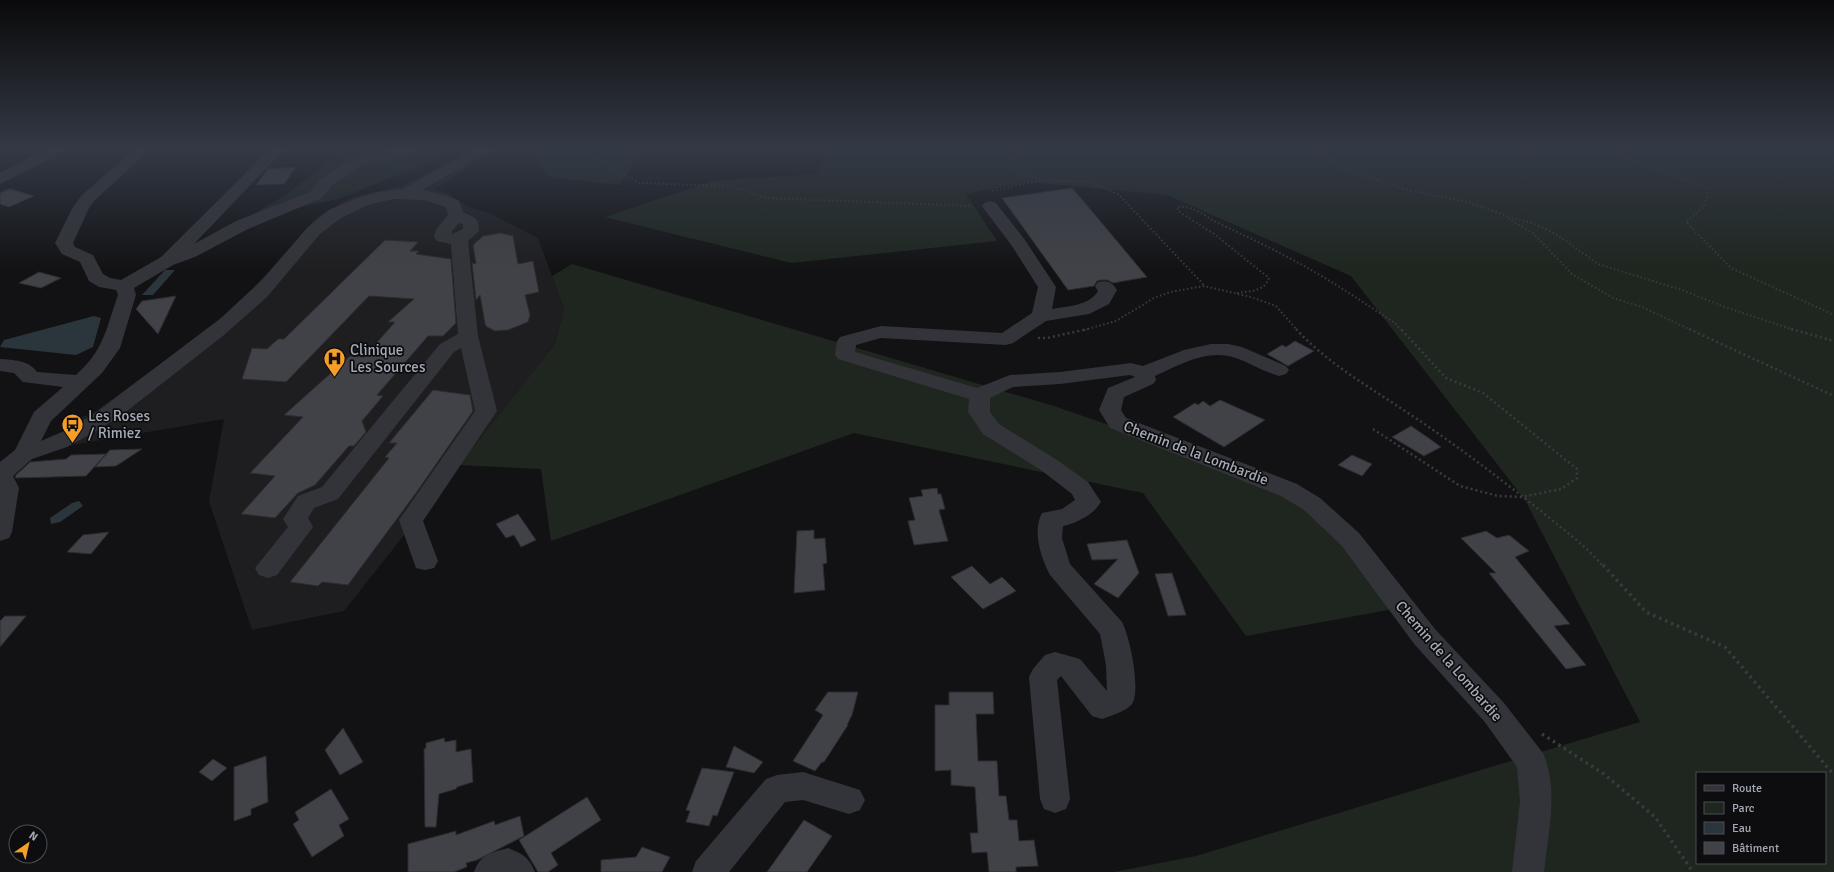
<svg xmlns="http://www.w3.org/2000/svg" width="1834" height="872" font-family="Signika,sans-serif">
  <rect width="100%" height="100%" fill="#121214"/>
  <!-- built -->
  <path fill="#1e1e21" d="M474,148H509L474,163L435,190L448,193L468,207L487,212L538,238L564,309L555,344L344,611L252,630L209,501L224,419L66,446L65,423L93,413L233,311L317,217L350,198L401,186Z"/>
  <!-- green -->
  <g fill="#1e261f" fill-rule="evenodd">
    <path d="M356,148H466L338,199L247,218L287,194L340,152Z"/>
    <path d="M525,148H645L619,185L550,177Z"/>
    <path d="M829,148H1834V872H1114L1196,856L1640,722L1525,500L1351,276L1167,195L1028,182L966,194L997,241L791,263L605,217L712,181L818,174ZM1697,773H1825V863H1697Z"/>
    <path d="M572,264L1054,406L1109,425L1308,504L1394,609L1246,636L1143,493L854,433L551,541L541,469L459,465L555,344L564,309L552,276Z"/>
  </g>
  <!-- water -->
  <g fill="#2b363c">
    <path d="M165,270H175L153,295H142Z"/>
    <path d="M94,316L101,318L93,347L76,355L0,347L4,340Z"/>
    <path d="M79,501L83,506L60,522L51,524L50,518L72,503Z"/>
  </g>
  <!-- building -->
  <g fill="#414247" stroke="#2c2c30">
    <path d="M296,167L284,184L256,185L268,169Z"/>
    <path d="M1072,188L1086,204L1147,277L1113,283L1107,280H1101L1097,281L1094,286L1068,290L1002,198Z"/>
    <path d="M9,189H11L34,196L9,207L0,204V193Z"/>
    <path d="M501,233L513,236L518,264L533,261L539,292L525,295L530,315L528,322L508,330L495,331L487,327L485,324L480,295L476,300L472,263L476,264L473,245L483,236Z"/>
    <path d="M385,240L418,242L410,251H419L416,254L451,259L456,323L443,336H428L377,395L383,396L362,421L366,432L354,446H349L315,485L298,493L275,518L241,514L275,476L250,473L303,417L284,415L350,356L364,357L395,322H388L414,299L369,296L286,382L242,379L252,348L267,349L278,339H284Z"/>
    <path d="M39,272L61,278L41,288L19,283Z"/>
    <path d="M176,296L158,334L136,309L142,301Z"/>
    <path d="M1295,341L1314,351L1288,366L1267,354L1282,345L1286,347Z"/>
    <path d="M433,390L470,395L473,411L416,493L348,585L322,582L318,586L290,582L389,458L385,457L397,443H389Z"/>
    <path d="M1220,400L1265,420L1224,447L1173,417L1195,403L1198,405L1203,401L1210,406Z"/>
    <path d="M1411,426L1430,439L1441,447L1424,456L1392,437Z"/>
    <path d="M142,449L116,466L95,467L110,450Z"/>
    <path d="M106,454L86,476L16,478L15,476L30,462L66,459L71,455Z"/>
    <path d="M1352,455L1372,464L1362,476L1338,465Z"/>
    <path d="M937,488L938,494H941L945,509L939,510L948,541L914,545L908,521L915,520L909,498L923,496L921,490Z"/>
    <path d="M518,514L536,540L521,547L514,535L506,538L496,524Z"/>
    <path d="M814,530V539L825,538L827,563L823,564L825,590L794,593L797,531Z"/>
    <path d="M1486,531L1497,538L1509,535L1529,551L1515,557L1570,624L1554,626L1586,665L1566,669L1489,573H1496L1461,538Z"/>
    <path d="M109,532L91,554L67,552L83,535Z"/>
    <path d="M1127,540L1139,573L1118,598L1094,584L1118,559L1092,560L1087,544Z"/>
    <path d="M972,566L990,584L1002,577L1016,591L983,609L951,577Z"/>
    <path d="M1172,573L1186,615L1168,616L1155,574Z"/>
    <path d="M5,616H26L0,647V621Z"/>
    <path d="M828,692H858L852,715L847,725H848L824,762H822L815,771L793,761L823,715L815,710Z"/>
    <path d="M949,692H993L994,714H976L978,761H997L999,796H1006L1009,820H1017L1019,841L1034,840L1038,866L1016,867V872H989L987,852L972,853L970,833H978L975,787L951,785V770L935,771V705H949Z"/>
    <path d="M343,728L363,762L340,775L325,750Z"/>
    <path d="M444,738L445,742L456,740V752L471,749L473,782L457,787L456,789L439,794L436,827H425L424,749L426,748V743Z"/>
    <path d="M734,746L763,762L754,773L726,767Z"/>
    <path d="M266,756L268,802L251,809V815L234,821V767Z"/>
    <path d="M213,759L227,768L212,781L199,772Z"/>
    <path d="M702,768L734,772L717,816L713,815L709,826L686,822L690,811L686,810Z"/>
    <path d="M331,789L349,819L339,825L344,836L312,857L293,824L299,820L295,812Z"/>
    <path d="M587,797L601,820L551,853L558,865L548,872H538L519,840Z"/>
    <path d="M520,816L524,836L477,860L466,863L467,867L454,872H408V844L456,831V835L494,821L495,825Z"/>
    <path d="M804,820L832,836L807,872H767Z"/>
    <path d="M642,847L670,857L662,872H601V860L636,857Z"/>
  </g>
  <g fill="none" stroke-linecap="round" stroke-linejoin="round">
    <!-- path-far2 -->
    <g stroke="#393b40" stroke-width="2" stroke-dasharray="1.5 2.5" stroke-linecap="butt">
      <path d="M580,148L639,183L731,186L765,198L972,206"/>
      <path d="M1001,148L1019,172L1041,180L1090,182L1118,194L1204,285"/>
      <path d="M1317,148L1345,170L1408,190L1468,202L1510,217"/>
      <path d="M1609,148L1615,153L1709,189L1704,207L1686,222L1731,268L1834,315"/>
      <path d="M992,191L1041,180"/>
      <path d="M1237,293C1250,291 1264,292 1269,278L1214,234L1178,211L1177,207C1194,205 1204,216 1218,223C1252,239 1286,255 1318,274C1344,289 1370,307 1395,323L1401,330"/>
      <path d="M1084,330L1116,321L1154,298L1170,292L1204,286L1251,297L1276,306L1297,330"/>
      <path d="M1691,330L1642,307L1613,298L1572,274L1533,233L1509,219L1510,217L1532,223L1556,234L1598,264L1685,291L1722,306L1794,330"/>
    </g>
    <!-- path-far1 -->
    <g stroke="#393b40" stroke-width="2.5" stroke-dasharray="2 3" stroke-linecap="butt">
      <path d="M1296,329C1327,363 1368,386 1405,411C1451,441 1494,474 1537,508C1560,527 1584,544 1603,566"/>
      <path d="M1689,329L1834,396"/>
      <path d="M1791,329L1834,341"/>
      <path d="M1038,338H1047L1088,329"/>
      <path d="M1373,429L1460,486L1498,496L1522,497L1561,489L1577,478V469L1483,393L1446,378L1401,329"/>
    </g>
    <!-- path -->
    <g stroke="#393b40" stroke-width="3.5" stroke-dasharray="2.5 4" stroke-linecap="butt">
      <path d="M1603,565L1646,612L1725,647L1834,775"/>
      <path d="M1542,734L1604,774L1655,817L1693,872"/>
    </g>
    <!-- minor -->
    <g fill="#333439" fill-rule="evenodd">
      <path d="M49,148H68L66,151L0,184V173Z"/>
      <path d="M136,148H152L94,201L89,208L73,243L75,247L93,255L103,274L110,278L121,280L161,257L271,148H290L288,151L278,156L194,244L236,221L310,192L320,179L354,157L401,148H425L423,151L397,159L363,164L332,185L322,198L248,229L195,257L173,265L134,288L136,295L120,348L102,373L51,421L41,441L71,428L98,411L221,318L263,279L308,227L329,210L357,198L378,192L403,189L461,156L478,148H498L496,151L471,162L422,190L445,195L459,201L463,212C475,218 479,217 479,231L468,241L478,336L497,411L423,521L438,561L434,568L425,570L416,568L399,520L475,411L461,348L454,352L338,499L314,508L308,518L313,527L277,575L268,578L259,575L255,568L288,527L283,519L298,496L322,487L440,344L458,334L451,244L437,241L434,237L436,230L448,215L446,207L424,200L393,199L368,205L341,218L320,234L267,297L224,335L127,411L100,429L67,447L32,459L13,476L19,488L12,532L9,538L0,541V462L15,450L34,412L63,387L23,382L14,373L0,371V359C13,360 29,360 37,372L76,375C104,350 106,329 118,295L116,290L99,287L89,281L80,262L62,254L55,243L73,207L82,195ZM459,223L463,224V229L452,234V231Z"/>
      <path d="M990,201L996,203L1025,240L1056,287L1052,309C1068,306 1089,306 1098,291L1095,286L1098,282C1107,280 1112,282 1117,290L1109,304L1089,314L1046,321L1013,343L1006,345L881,338L856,345L855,352L977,388L1010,375L1060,372L1131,363L1143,366L1184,350L1211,344H1228L1242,347L1286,366L1289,370L1286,374L1279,376C1264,372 1250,363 1236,358C1208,348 1179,365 1155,376L1156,380L1153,384L1124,397L1121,410L1126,418L1297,484L1320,498L1359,533L1435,629L1504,703L1543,753C1559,789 1548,834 1544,872H1512L1520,801L1517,767L1484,721L1415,645L1341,545L1304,510L1281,496L1110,428L1099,410L1108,388L1135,377L1130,375L1060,384L1013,387L990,398V412L999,424L1057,460L1088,482L1101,502C1093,515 1077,523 1063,526L1062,538L1070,564L1122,622C1130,637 1141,690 1132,704C1127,711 1110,716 1102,719L1092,716L1061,676L1057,680L1070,799L1066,809L1055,813L1044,809L1040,799L1029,677L1033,669L1045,655L1055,652L1080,659L1107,691L1106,665L1100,634L1050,575C1041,558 1032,531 1042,513L1062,509L1075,500L1072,494L1041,470L983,434L968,412L969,399L838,359L835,355L837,341L840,337L881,326L1002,333L1032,313L1038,287L1012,246L982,206L984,203Z"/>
      <path d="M803,772L860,790L865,800L860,810L849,814L803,800L785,802L729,872H692L696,861L766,779L777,775Z"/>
      <path d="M508,848C523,854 529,857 535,872H474C481,854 490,853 508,848Z"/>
    </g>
  </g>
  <!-- sky -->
  <linearGradient id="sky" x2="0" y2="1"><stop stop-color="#0a0a0b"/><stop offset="0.55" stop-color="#333945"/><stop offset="1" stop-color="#333945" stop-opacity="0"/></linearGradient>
  <rect width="1834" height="270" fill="url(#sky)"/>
  <!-- icons -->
  <defs>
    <symbol id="hospital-pin" viewBox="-11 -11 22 30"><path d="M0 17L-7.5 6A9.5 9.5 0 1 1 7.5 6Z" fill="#f59e28" stroke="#0d0d0f"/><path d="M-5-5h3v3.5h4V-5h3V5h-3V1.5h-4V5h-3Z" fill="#111"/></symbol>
    <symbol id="bus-pin" viewBox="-11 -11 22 30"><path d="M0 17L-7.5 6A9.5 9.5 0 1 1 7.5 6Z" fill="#f59e28" stroke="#0d0d0f"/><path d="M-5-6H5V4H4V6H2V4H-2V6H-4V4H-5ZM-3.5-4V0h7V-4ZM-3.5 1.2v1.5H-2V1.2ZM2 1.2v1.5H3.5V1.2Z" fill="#111"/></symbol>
  </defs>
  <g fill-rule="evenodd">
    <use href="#hospital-pin" x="322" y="346" width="25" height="34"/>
    <use href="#bus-pin" x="60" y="412" width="25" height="34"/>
  </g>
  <g text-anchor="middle" stroke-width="3.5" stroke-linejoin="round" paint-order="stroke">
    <!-- poi labels -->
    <g font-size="15" fill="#a3aab5" stroke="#0d0d0f" text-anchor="start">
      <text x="350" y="355">Clinique<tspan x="350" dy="17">Les Sources</tspan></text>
      <text x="88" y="421">Les Roses<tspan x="88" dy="17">/ Rimiez</tspan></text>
    </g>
    <!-- street labels -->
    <g font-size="15" fill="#a3aab5" stroke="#0d0d0f">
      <text transform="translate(1196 453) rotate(21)" y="5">Chemin de la Lombardie</text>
      <text transform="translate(1449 661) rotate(49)" y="5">Chemin de la Lombardie</text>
    </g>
  </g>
  <!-- legend -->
  <rect x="1696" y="772" width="130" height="92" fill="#0d0d0f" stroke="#494c51"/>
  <rect x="1704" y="785" width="20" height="6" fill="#333439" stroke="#494c51"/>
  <text x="1732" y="792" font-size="12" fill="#a3aab5">Route</text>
  <rect x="1704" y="802" width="20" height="12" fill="#1e261f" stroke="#494c51"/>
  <text x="1732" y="812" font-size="12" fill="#a3aab5">Parc</text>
  <rect x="1704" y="822" width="20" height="12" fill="#2b363c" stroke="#494c51"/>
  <text x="1732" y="832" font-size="12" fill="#a3aab5">Eau</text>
  <rect x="1704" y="842" width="20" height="12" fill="#414247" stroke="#494c51"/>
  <text x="1732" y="852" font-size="12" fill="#a3aab5">Bâtiment</text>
  <!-- north arrow -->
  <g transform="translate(28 844) rotate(34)"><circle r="19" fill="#0d0d0f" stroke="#494c51"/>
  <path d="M0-3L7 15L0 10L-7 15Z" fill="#f59e28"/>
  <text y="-6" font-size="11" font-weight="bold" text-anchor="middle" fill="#a3aab5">N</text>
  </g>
</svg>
